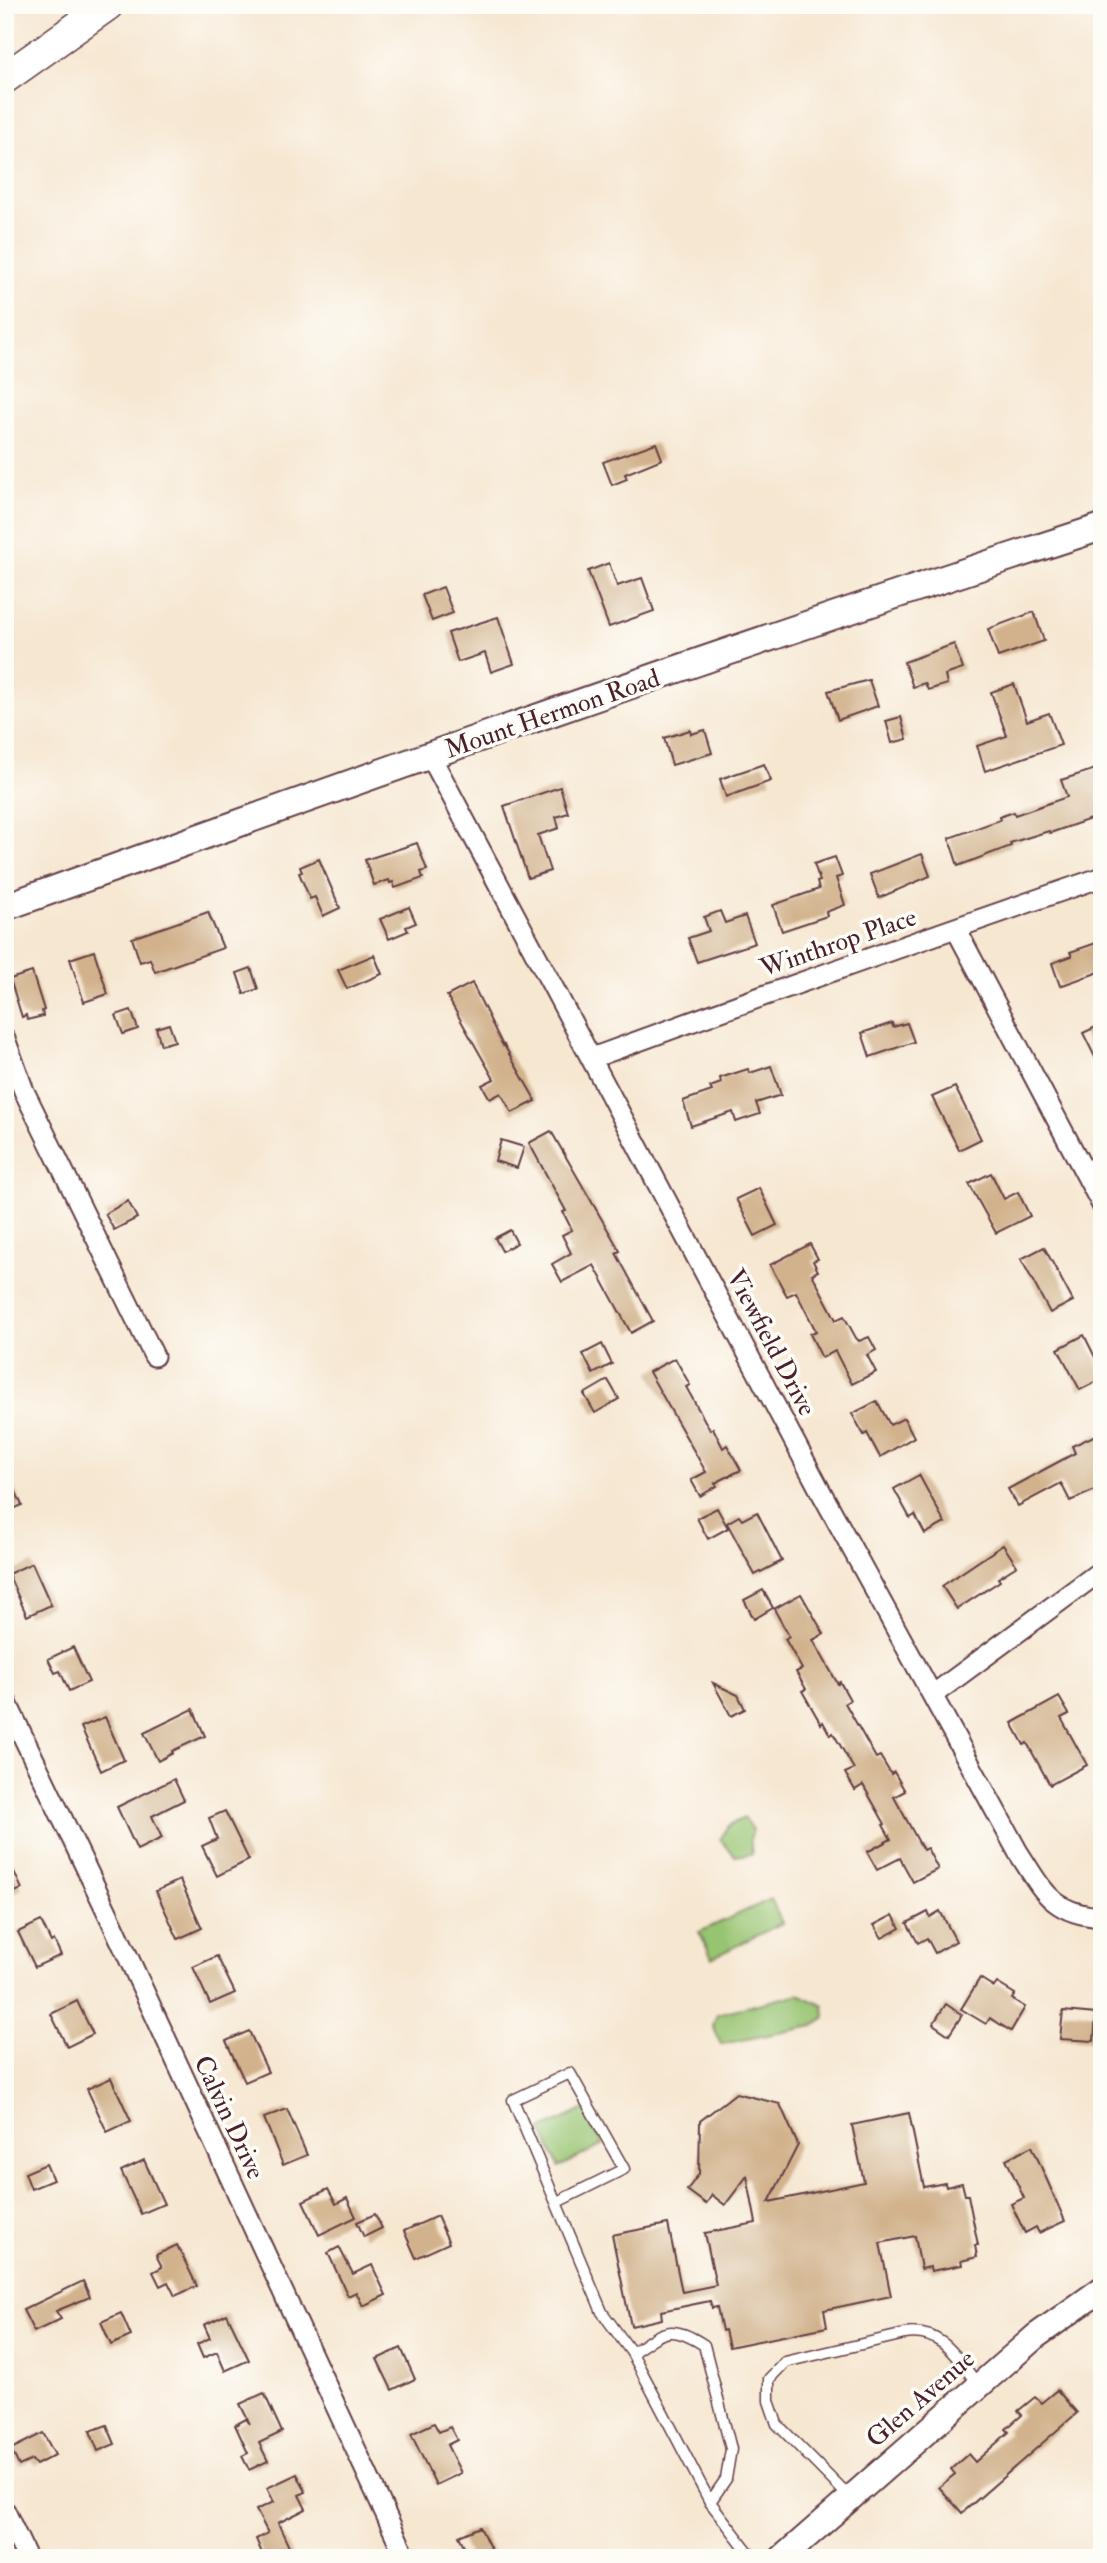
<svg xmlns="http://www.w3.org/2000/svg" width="1107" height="2563" font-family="'IM FELL Double Pica',serif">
  <rect width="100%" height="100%" fill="#fdfcf7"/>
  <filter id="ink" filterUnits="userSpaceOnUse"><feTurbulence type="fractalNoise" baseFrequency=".0143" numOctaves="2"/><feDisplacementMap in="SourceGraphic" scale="14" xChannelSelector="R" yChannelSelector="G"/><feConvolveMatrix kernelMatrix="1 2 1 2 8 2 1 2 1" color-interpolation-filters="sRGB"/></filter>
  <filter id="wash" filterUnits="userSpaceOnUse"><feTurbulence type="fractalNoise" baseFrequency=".00686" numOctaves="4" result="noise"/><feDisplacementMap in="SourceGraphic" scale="28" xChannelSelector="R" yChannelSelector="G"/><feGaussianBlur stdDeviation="1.57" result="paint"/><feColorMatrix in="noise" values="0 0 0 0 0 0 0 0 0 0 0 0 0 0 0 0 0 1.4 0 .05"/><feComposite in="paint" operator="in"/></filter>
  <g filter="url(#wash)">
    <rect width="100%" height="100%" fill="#f6e7d1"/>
    <!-- green -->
    <g fill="#97c471" stroke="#70724e" stroke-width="2">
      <path d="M744,1818L753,1830L750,1839L752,1854L735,1856L720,1839L729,1825Z"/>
      <path d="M771,1899L782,1923L712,1958L699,1932Z"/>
      <path d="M799,1994L824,2006L825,2017L814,2026L721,2044L713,2026L717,2014Z"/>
      <path d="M585,2109L603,2145L559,2167L541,2130Z"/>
    </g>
    <g id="blocks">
      <!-- building -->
      <g fill="#d1b28c">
        <path d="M656,443L662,459L625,474L627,479L612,485L603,462Z"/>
        <path d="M609,563L617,586L642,578L654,611L609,627L588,571Z"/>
        <path d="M443,587L453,613L432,621L422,595Z"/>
        <path d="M1034,612L1044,641L998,657L988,629Z"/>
        <path d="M498,617L514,664L491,672L485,653L458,662L448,633Z"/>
        <path d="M954,644L963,669L945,675L947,684L928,690L925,683L913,687L904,662Z"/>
        <path d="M869,680L878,706L838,720L828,691Z"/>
        <path d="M1014,684L1027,721L1049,713L1061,745L985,771L977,746L1007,736L991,692Z"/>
        <path d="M901,717L907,739L892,743L886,721Z"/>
        <path d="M690,730L691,734L705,730L712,753L672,765L664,738Z"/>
        <path d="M764,764L771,781L726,797L720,779Z"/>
        <path d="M1102,767V815L1050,833L1049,831L1010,843L1011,846L958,866L949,838L1000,820L999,817L1014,812L1015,815L1067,797L1061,780Z"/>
        <path d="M560,787L568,813L556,817L559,828L538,835L550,871L528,878L504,806Z"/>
        <path d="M417,843L427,870L421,872L423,878L395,888L393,882L390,883L389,880L374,885L365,860Z"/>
        <path d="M922,854L930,876L879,898L870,874Z"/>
        <path d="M835,857L842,876L836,878L845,905L826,912L827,916L782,931L773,905L819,889L817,882L820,881L814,864Z"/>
        <path d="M319,859L340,908L323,916L315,897L310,899L299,873L302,872L300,867Z"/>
        <path d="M409,907L416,923L406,927L408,931L389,939L380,919Z"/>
        <path d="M720,911L725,923L745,916L755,943L697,962L688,938L709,931L704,917Z"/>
        <path d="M208,912L223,948L155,972L150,959L140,962L132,938Z"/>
        <path d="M1102,941V971L1060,986L1052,963L1072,956L1070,952Z"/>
        <path d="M94,951L108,994L84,1002L70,959Z"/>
        <path d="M374,955L382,974L347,989L338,970Z"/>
        <path d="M251,968L258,989L244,994L237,973Z"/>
        <path d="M32,972L44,1010L42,1011L43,1016L27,1020L26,1015L22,1017L10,979Z"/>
        <path d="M472,983L503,1046L504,1045L536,1101L512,1113L501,1093L490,1099L482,1085L494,1079L447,996Z"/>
        <path d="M131,1010L138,1029L123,1034L116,1015Z"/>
        <path d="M892,1023L893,1027L907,1023L914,1042L870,1057L862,1033Z"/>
        <path d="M169,1024L175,1041L161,1045L156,1028Z"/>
        <path d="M1102,1024V1071L1083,1033Z"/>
        <path d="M771,1066L781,1095L756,1103L760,1114L736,1122L733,1112L691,1126L683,1101L712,1091L710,1087L721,1083L720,1078L748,1069L750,1073Z"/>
        <path d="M955,1087L981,1139L959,1150L932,1097Z"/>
        <path d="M551,1131L620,1251L616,1253L653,1321L631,1333L594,1265L562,1282L552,1264L571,1253L562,1235L572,1230L563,1212L566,1211L529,1143Z"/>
        <path d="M501,1140L524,1147L517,1168L495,1161Z"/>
        <path d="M991,1173L1004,1199L1018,1192L1030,1216L996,1233L969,1184Z"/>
        <path d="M759,1188L777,1225L755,1236L736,1199Z"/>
        <path d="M128,1201L137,1218L114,1230L105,1214Z"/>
        <path d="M510,1230L517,1243L502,1251L495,1238Z"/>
        <path d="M810,1244L818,1259L813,1261L818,1271L812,1274L836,1320L844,1316L856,1338L859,1341L869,1337L876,1350L867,1355L876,1372L852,1384L835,1351L822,1358L810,1334L816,1331L796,1292L787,1296L770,1265Z"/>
        <path d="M1044,1247L1073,1301L1050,1313L1021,1259Z"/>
        <path d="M1084,1335L1097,1361L1102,1379L1080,1390L1058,1349Z"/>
        <path d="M602,1344L612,1364L593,1374L583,1354Z"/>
        <path d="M675,1358L690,1385L686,1387L710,1430L713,1428L723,1448L727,1445L741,1470L715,1483L717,1486L700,1496L691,1480L706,1472L649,1372Z"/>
        <path d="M608,1380L619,1399L595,1413L584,1394Z"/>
        <path d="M877,1401L890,1425L904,1418L914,1437L880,1457L867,1433L864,1435L852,1414Z"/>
        <path d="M1098,1434L1102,1443V1487L1070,1501L1061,1483L1018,1506L1008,1489L1075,1453L1072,1446Z"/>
        <path d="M5,1469L22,1505L5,1513Z"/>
        <path d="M919,1475L945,1523L925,1534L915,1515L910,1518L894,1489Z"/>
        <path d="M717,1508L728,1528L708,1539L697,1518Z"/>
        <path d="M757,1512L782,1561L755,1575L727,1523L739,1516L742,1520Z"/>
        <path d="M1003,1545L1017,1566L998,1578L1000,1581L957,1609L942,1586Z"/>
        <path d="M32,1563L51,1605L27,1616L8,1574Z"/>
        <path d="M763,1590L773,1608L754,1619L744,1600Z"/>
        <path d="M801,1594L824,1634L813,1640L838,1684L840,1682L850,1700L845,1703L876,1758L880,1756L891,1774L894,1772L905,1791L894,1797L923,1850L927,1848L938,1869L913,1882L900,1858L877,1870L867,1852L891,1839L883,1825L885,1824L863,1785L855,1790L845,1773L854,1769L833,1733L830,1735L823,1722L821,1724L802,1691L806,1689L796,1672L802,1669L785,1639L789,1636L774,1609Z"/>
        <path d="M73,1647L89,1682L69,1691L60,1671L55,1673L48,1659Z"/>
        <path d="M713,1683L738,1695L745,1709L731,1716Z"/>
        <path d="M1059,1697L1069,1714L1061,1718L1087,1765L1050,1785L1027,1743L1024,1745L1012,1723Z"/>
        <path d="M193,1709L205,1736L172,1751L173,1753L158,1761L144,1733Z"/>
        <path d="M105,1717L124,1760L101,1771L81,1727Z"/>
        <path d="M174,1779L184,1800L152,1816L162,1838L137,1850L117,1807Z"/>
        <path d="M225,1811L249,1860L217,1876L202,1846L217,1839L209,1818Z"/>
        <path d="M5,1852L22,1889L5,1896Z"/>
        <path d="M180,1880L202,1928L178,1939L156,1891Z"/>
        <path d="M940,1911L956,1941L935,1953L927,1938L918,1943L907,1923L928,1912L930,1917Z"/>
        <path d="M893,1915L900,1928L882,1938L874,1925Z"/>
        <path d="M41,1921L51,1942L54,1940L61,1955L35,1967L18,1932Z"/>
        <path d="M217,1956L235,1993L210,2004L193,1967Z"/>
        <path d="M980,1978L994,1987L997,1983L1015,1994L1012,1999L1025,2007L1011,2031L990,2018L986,2024L961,2009Z"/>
        <path d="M77,2001L93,2034L67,2047L51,2014Z"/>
        <path d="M946,2004L962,2015L949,2035L933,2024Z"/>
        <path d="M1063,2011L1096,2014L1094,2041L1060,2039Z"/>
        <path d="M249,2031L268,2072L245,2082L226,2041Z"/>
        <path d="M111,2078L131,2121L107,2132L87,2089Z"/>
        <path d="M736,2093L780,2104L798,2145L769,2202L864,2182L852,2125L909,2113L924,2187L945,2183L946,2187L962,2183L965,2195H968L978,2245H975L977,2257L961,2261L962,2265L931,2271L930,2267L921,2269L915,2236L880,2243L891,2296L824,2310L827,2327L729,2347L725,2330L722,2331L717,2307L712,2308L710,2301L661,2311L662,2319L631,2326L612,2235L668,2224L682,2292L716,2285L705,2233L756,2223L747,2176L725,2205L712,2195L706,2204L687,2190L699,2174L700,2121Z"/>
        <path d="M287,2109L307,2155L283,2165L264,2118Z"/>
        <path d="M1032,2146L1065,2221L1039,2233L1036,2227L1025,2233L1011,2204L1024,2198L1006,2159Z"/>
        <path d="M144,2160L164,2204L141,2214L121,2171Z"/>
        <path d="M46,2164L53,2180L31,2189L25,2173Z"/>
        <path d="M328,2189L336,2204L347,2198L356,2217L319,2235L303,2201Z"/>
        <path d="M375,2214L382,2228L364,2237L357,2222Z"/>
        <path d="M437,2216L449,2243L416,2258L404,2231Z"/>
        <path d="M177,2245L197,2286L175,2296L168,2282L160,2286L153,2272L162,2267L156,2255Z"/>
        <path d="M339,2247L353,2274L372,2265L386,2295L363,2306L356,2292L348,2296L328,2253Z"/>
        <path d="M83,2281L90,2297L56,2311L61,2319L34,2332L23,2310Z"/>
        <path d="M121,2313L131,2336L111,2345L101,2322Z"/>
        <path d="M227,2314L249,2360L225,2371L217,2352L203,2358L197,2344L210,2338L204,2325Z"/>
        <path d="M401,2348L415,2379L392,2390L377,2359Z"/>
        <path d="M1057,2390L1077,2413L962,2513L939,2487L955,2474L951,2469L968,2454L975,2462L1009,2432L1006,2429L1022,2415L1018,2411L1035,2397L1041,2403Z"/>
        <path d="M264,2393L282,2432L259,2443L268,2461L249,2470L242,2456L248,2453L235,2425L246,2419L250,2424L240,2404Z"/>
        <path d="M434,2423L439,2432L450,2427L457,2440L447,2445L461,2473L436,2485L411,2434Z"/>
        <path d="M107,2425L115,2444L98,2451L90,2431Z"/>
        <path d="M43,2433L55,2455L36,2465L32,2460L19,2466L11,2449Z"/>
        <path d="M297,2474L306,2492L299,2495L306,2509L278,2523L294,2558H264L256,2539L268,2533L256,2510L274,2502L267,2488Z"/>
        <path d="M480,2527L495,2558H470L459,2536Z"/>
      </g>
    </g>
  </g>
  <g filter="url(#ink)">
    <use href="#blocks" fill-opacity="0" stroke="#643d44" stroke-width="2"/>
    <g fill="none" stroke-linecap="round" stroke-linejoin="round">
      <defs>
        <g id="service">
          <path d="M557,2202L624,2169L570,2073L513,2100L602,2312L632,2353L710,2502L753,2558"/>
          <path d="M632,2353C664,2331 669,2323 704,2345L731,2449L726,2479L710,2502"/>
          <path d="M850,2498L777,2424L769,2401V2379L785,2362L905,2334C943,2328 958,2360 979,2386"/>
        </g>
        <g id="minor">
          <path d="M430,755L820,1490L1018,1852C1043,1890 1051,1914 1102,1917"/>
          <path d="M956,929L1102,1205"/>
          <path d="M5,1039L24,1091L154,1356"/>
          <path d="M592,1058C761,996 931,936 1102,877"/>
          <path d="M934,1694L1102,1570"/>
          <path d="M5,1699L111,1920L406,2558"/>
          <path d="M5,2511L27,2558"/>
        </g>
        <path id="tertiary" d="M782,2558L1036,2336L1102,2289"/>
        <path id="secondary" d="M5,907C369,776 734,646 1102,527"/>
        <path id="primary" d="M5,78L108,5"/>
      </defs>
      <!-- service casing -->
      <use href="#service" stroke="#643d44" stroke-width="13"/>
      <!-- minor casing -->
      <use href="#minor" stroke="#643d44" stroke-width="23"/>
      <!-- tertiary casing -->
      <use href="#tertiary" stroke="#643d44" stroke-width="28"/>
      <!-- secondary casing -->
      <use href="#secondary" stroke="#643d44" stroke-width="30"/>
      <!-- primary casing -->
      <use href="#primary" stroke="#643d44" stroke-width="33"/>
      <!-- service -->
      <use href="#service" stroke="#fff" stroke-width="10"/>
      <!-- minor -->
      <use href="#minor" stroke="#fff" stroke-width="19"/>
      <!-- tertiary -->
      <use href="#tertiary" stroke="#fff" stroke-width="24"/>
      <!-- secondary -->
      <use href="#secondary" stroke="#fff" stroke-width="26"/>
      <!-- primary -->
      <use href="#primary" stroke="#fff" stroke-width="30"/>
    </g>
  </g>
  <g text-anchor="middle" stroke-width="7" stroke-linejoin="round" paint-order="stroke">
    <!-- street labels -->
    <g font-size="26" fill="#4a1f2b" stroke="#fdfcf7">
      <text transform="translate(552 713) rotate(-19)" y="9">Mount Hermon Road</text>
      <text transform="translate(838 942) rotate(-19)" y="9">Winthrop Place</text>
      <text transform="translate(772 1342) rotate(62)" y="9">Viewfield Drive</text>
      <text transform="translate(230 2117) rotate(65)" y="9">Calvin Drive</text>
      <text transform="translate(920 2398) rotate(-41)" y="9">Glen Avenue</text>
    </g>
  </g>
  <!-- margin -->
  <rect width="1107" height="2563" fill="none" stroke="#fdfcf7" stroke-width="28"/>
</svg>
